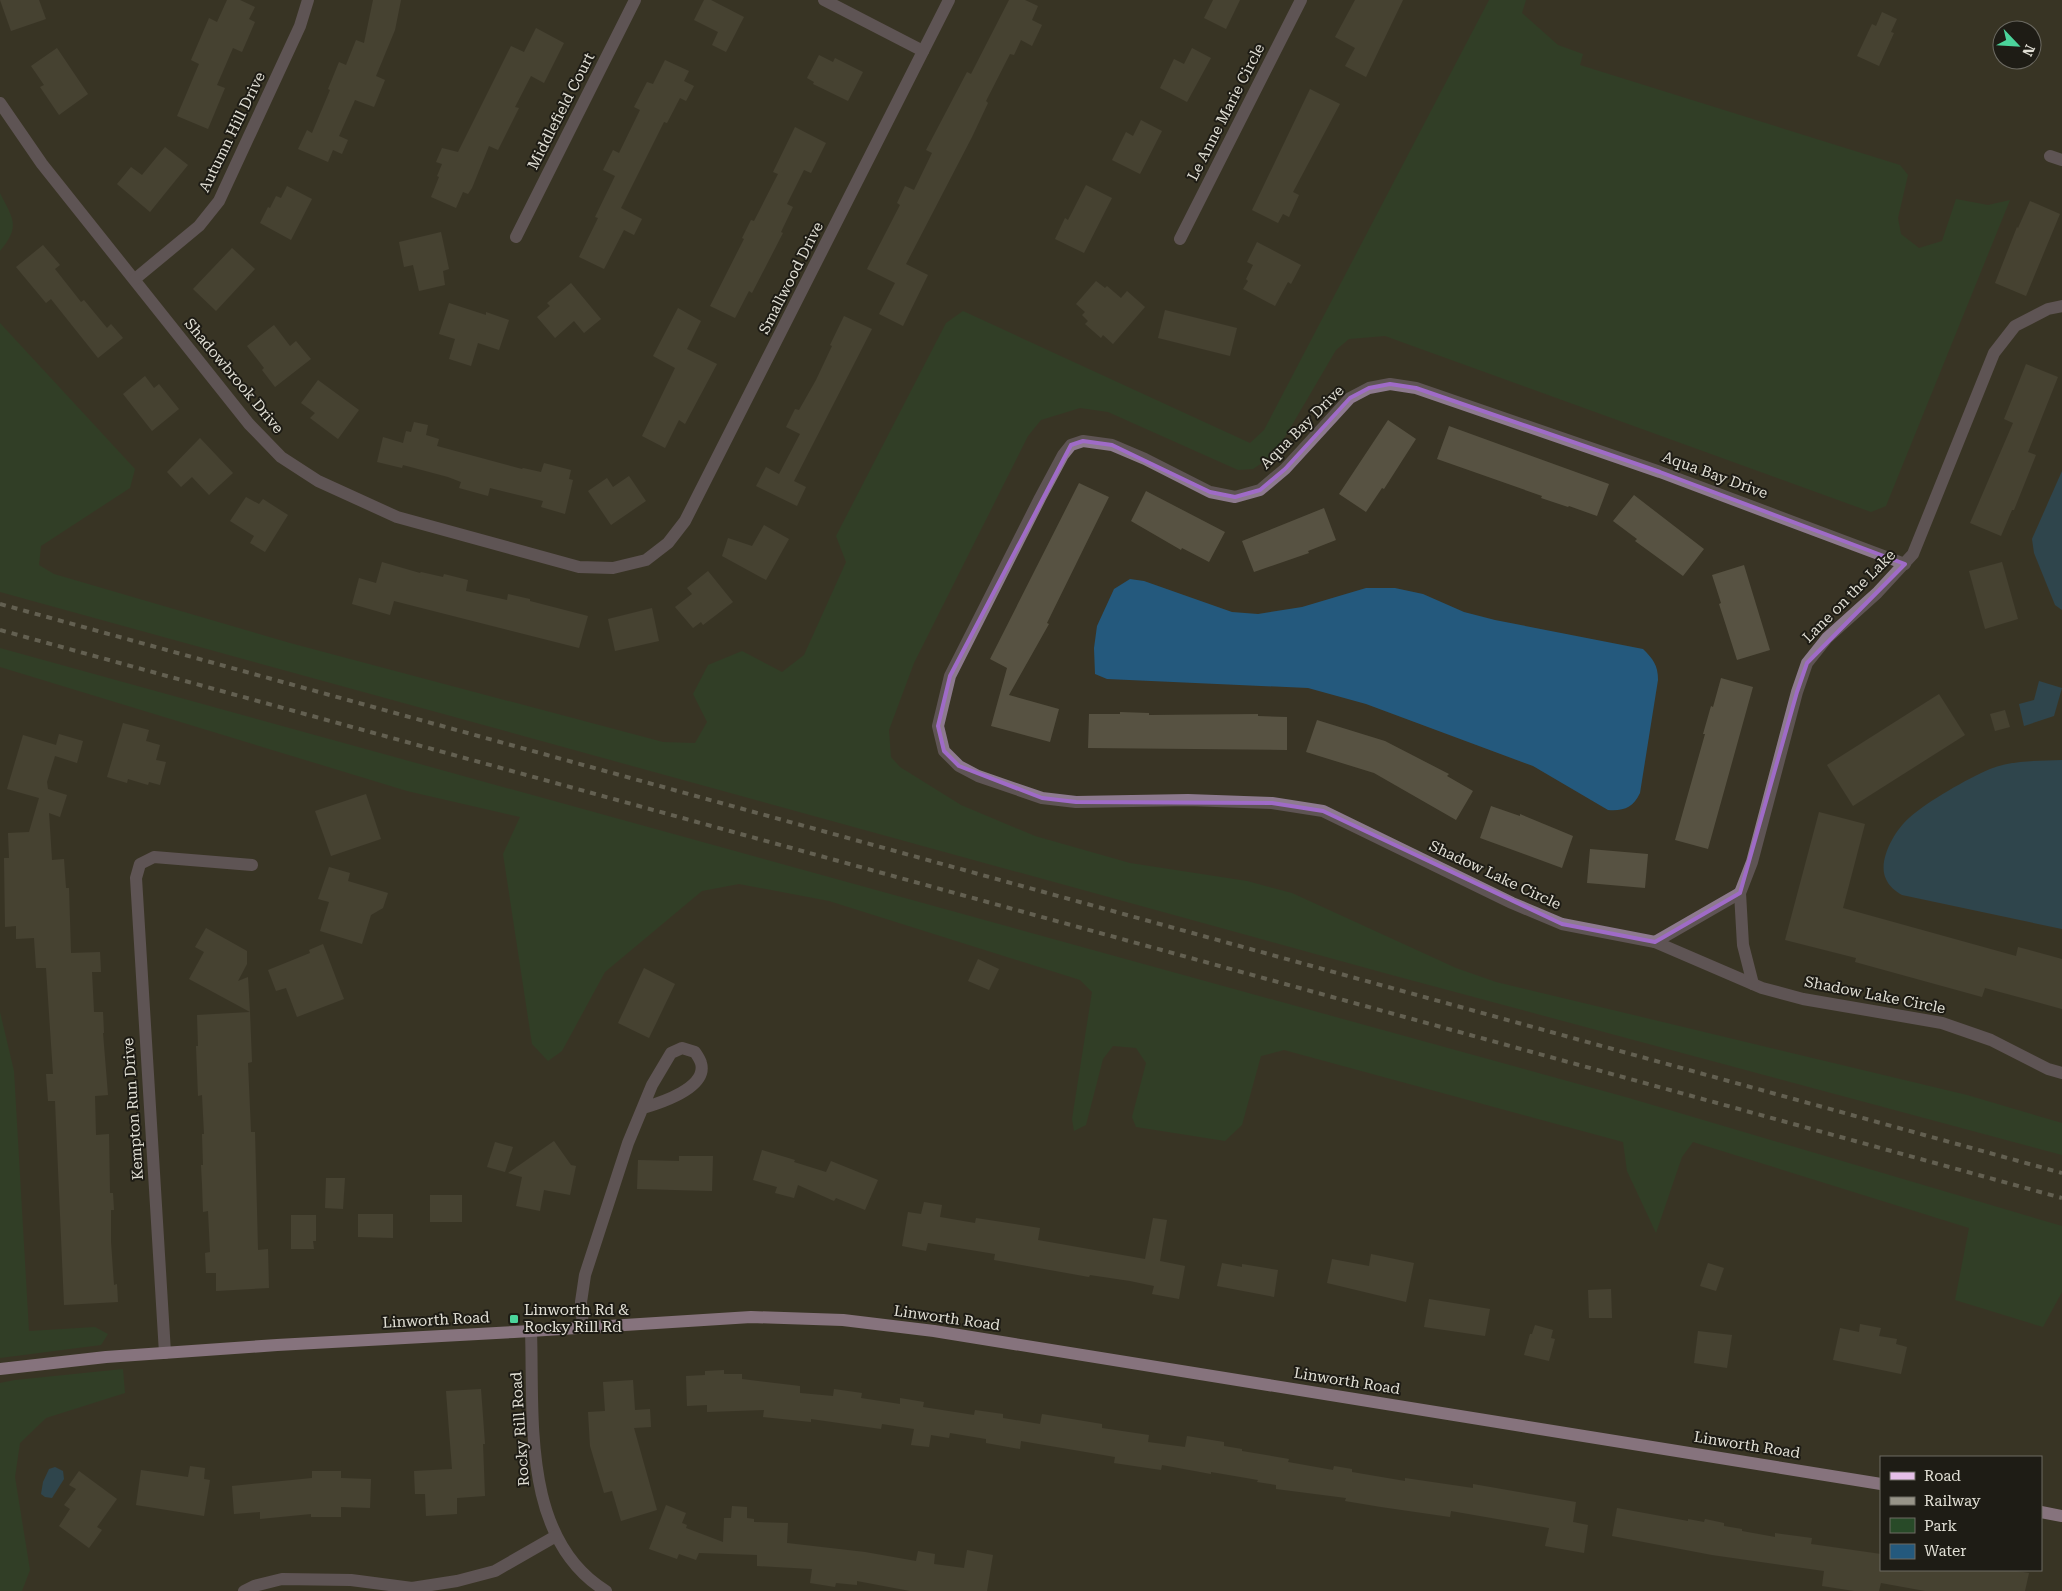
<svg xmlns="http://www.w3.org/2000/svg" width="2062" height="1591" font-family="'Roboto Serif',serif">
  <rect width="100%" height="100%" fill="#393425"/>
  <!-- green -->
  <g fill="#284a28">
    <path d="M1489,0H1526L1522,13L1558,45L1583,54L1580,65L1900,165L1908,175L1898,218L1901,234L1919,248L1942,241L1956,199L1988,205L2010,200L1886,506L1871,512L1385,336L1349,339L1336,350L1275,454L1253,469L1238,470L1108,412L1080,408L1041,420L1028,436L914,663L889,730L891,757L900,767L961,805L1035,836L1130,863L1247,881L1292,893L1456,968L1496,982L1967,1095L2062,1123V1155L1388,974L0,592V323L135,469L130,488L41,546L39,565L54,574L290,643L663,742L695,743L707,722L693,694L708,665L742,651L782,672L804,655L846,562L836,536L946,323L963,311L1250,443L1264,430Z"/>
    <path d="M0,193C13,219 21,226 0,251Z"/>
    <path d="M0,648L1629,1098L2062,1226V1292L2043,1327L1955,1300L1969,1228L1693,1142L1682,1157L1656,1233L1627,1171L1623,1142L1284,1050L1261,1056L1242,1125L1225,1141L1136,1127L1132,1117L1146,1063L1136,1048L1113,1046L1103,1059L1086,1125L1074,1131L1072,1119L1092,992L1080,980L829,901L739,884L702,891L605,972L562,1051L548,1061L532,1044L503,854L520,817L407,791L0,667Z"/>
    <path d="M0,1012L14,1071L29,1331L95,1327L108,1334L101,1345L0,1358Z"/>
    <path d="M123,1369L125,1393L46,1418L20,1443L15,1477L30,1570L22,1591H0V1383L15,1380Z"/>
  </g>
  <!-- water -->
  <g fill="#24597d">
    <path d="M2062,471V610L2055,605L2034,553L2032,539Z"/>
    <path d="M1130,579L1144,581L1232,612L1258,614L1302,607L1366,588H1395L1423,594L1464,612L1495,620L1643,649C1653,659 1658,665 1658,680L1640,793C1633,808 1624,811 1608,810L1533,766L1366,704L1308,688L1107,679L1095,674L1094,648L1097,626L1114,589Z"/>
    <path d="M2039,681L2062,688L2054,716L2024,726L2019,704L2034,700Z"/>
    <path d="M2062,760V929L1902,895C1895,891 1889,886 1886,879C1877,861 1895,830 1909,818C1928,801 1967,779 1990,769C2012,760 2039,761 2062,760Z"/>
    <path d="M55,1467L63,1471L64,1479L52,1498L45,1497L41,1494L43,1482L49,1469Z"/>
  </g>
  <!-- building -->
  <g fill="#575242">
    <path d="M0,0H39L46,19L11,31Z"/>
    <path d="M227,0H240L255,7L249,19L255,22L242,52L233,48L217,85L225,88L208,129L177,116L199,64L191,60L209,18L217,22Z"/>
    <path d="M373,0H401L395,30L376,76L385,80L374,107L355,100L339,136L348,140L342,154L333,150L328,162L298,149L307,130L312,133L330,90L328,89L339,62L346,65L356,40L364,43Z"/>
    <path d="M704,0H711L744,17L726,52L712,45L718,32L694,20Z"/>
    <path d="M1009,0H1025L1038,6L1032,20L1042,25L1032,46L1021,40L1014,55L1010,54L986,101L988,103L972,137L906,264L928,275L903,326L879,314L895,283L867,269L900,205L897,203L905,186L914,190L932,153L926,150L967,72L971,74Z"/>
    <path d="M1213,0H1240L1226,29L1204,18Z"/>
    <path d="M1355,0H1403L1366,77L1345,66L1355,48L1335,37Z"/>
    <path d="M1882,12L1897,19L1891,32L1894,33L1879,66L1857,56L1872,24L1876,26Z"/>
    <path d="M536,28L564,43L544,83L531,76L515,107L519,108L498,150L489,146L472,188L468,194L463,192L456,208L431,197L439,177L437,176L442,164L436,162L442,148L458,152L511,46L524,52Z"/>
    <path d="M57,48L88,94L59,115L40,87L44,85L31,66Z"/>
    <path d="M1192,48L1211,58L1187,102L1160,88L1174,59L1184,64Z"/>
    <path d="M819,55L833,62L835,58L863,72L848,101L813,84L814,82L807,78Z"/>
    <path d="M665,60L689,71L684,81L694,86L686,101L680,98L667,123L664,122L621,208L642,219L634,235L624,230L604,269L579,257L598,218L595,217L615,176L603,170L613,150L619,153L640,110L634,107L647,82L653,84Z"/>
    <path d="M1310,89L1340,104L1293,192L1299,195L1289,217L1283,214L1278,223L1252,210Z"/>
    <path d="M1141,120L1162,131L1140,174L1112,160L1126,132L1133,136Z"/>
    <path d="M795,127L826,143L811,173L804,170L787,204L793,207L781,232L783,233L752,293L749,291L735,318L710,306L744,239L742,238L751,220L754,221L778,174L773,172Z"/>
    <path d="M165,147L188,165L150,212L117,184L131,167L142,175Z"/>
    <path d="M1086,185L1112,198L1084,253L1055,239L1065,218L1068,220Z"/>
    <path d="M287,186L312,199L291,240L260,223L268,207L270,208L276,196L281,198Z"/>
    <path d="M2030,201L2060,214L2026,296L1995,283L2017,227L2018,228Z"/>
    <path d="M441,232L449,269L443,271L445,285L419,291L413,265L404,267L399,242Z"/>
    <path d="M1257,242L1301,265L1291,284L1288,282L1275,306L1243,289L1248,281L1246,279L1253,265L1247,262Z"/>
    <path d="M43,245L60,265L55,269L81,302L84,300L107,328L111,324L123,338L98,358L51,299L46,303L16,267Z"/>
    <path d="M232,248L255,269L216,311L193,289Z"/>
    <path d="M1096,281L1105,288L1107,286L1121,298L1127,291L1145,307L1113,344L1103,335L1101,338L1085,324L1088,321L1082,315L1085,312L1076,304Z"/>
    <path d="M571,283L601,319L584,333L574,321L555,338L537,317L550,306L547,303Z"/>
    <path d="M449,303L486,315V312L509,320L499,350L478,343L471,366L449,359L455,339L439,334Z"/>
    <path d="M678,308L701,321L687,349L717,364L685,424L679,420L665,448L642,436L675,368L653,356Z"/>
    <path d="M1165,310L1237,328L1230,356L1158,338Z"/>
    <path d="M844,316L872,329L794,481L806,487L797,506L756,486L766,467L779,474L800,434L786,427L795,409L799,410L816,380L832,346L830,345Z"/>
    <path d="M274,325L290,346L296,341L311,359L275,387L262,370L264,368L247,346Z"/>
    <path d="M2026,364L2058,377L2028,452L2036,455L2014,510H2012L2001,536L1970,523L2013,423L2004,419Z"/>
    <path d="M145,376L154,388L159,384L179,409L152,431L123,394Z"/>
    <path d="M318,380L359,410L338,439L310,418L315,413L301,403Z"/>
    <path d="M1388,420L1416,439L1384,489L1382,488L1366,512L1339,494Z"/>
    <path d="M414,422L428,425L426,435L439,439L437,446L522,469L523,468L541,472L544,463L571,470L569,479L573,480L565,514L541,507L543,501L490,488L488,496L459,488L461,482L448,477L403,465L402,468L377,462L383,437L403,443L406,431L411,432Z"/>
    <path d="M1449,426L1609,484L1597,516L1569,506L1568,507L1541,498L1542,496L1437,459Z"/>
    <path d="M200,438L233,473L209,495L192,477L181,487L167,472Z"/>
    <path d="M629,476L646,501L611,525L588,491L607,478L613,487Z"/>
    <path d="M1079,483L1109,497L1047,623L1049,624L1009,695L1059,709L1050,742L991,726L1007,668L990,659Z"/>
    <path d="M1146,491L1225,532L1209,562L1182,548L1181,550L1131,521Z"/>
    <path d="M1634,495L1704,549L1683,576L1635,541L1637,539L1613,521Z"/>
    <path d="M246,497L259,504L263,499L288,515L265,552L250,543L254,536L230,521Z"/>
    <path d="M1324,508L1336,540L1308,551L1309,553L1254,572L1242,541Z"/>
    <path d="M764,525L789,539L766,580L722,556L728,538L752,546Z"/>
    <path d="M382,562L420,573L421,572L443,577L444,574L468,580L466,591L507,600L508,594L530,599V601L588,616L579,648L394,601L390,615L352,604L359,578L376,583Z"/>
    <path d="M2002,562L2018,619L1985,629L1969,571Z"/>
    <path d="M1744,565L1770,650L1737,660L1719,604L1721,603L1712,575Z"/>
    <path d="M708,571L733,602L703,625L701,622L693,628L675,607L692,594L687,588Z"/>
    <path d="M652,608L659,641L615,651L608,619Z"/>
    <path d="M1721,678L1753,687L1708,849L1675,840L1705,734H1703L1711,706L1713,707Z"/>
    <path d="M1939,694L1965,735L1853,806L1827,765Z"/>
    <path d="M2005,710L2010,727L1995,731L1990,714Z"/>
    <path d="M1120,712L1149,713V715L1258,714V716L1287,717V750L1088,748L1089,714H1120Z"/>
    <path d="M1317,720L1385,741L1449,774L1447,776L1473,791L1456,820L1374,773L1306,752Z"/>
    <path d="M123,723L149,730L146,741L160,745L156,760L166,762L160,785L149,782L148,785L128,779L127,783L107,777Z"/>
    <path d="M59,734L83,741L77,763L55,756L47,782L48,789L67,795L60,817L49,813L52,860L64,859L66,888H69L71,953L100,952L101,972H92L94,1012H103L104,1033H103L108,1095L95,1096L96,1135L109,1134L110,1193H113L114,1210H111V1242L114,1285L117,1284L118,1302L64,1305L55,1101H48L46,1074H53L46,968H36L34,938L16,939V926L5,927L4,858H9L8,833L29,832L39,798L7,789L23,735L56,745Z"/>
    <path d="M366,794L381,839L331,856L315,811Z"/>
    <path d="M1491,806L1520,816V814L1573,836L1562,868L1480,838Z"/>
    <path d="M1819,812L1865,824L1843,908L2016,956L2018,947L2062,959V1009L1985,988L1982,997L1855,962L1856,958L1785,940Z"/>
    <path d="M1590,849L1648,854L1645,888L1587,883Z"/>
    <path d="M329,867L350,873L348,881L388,893L383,908L371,915L362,944L320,931L329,902L318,899Z"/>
    <path d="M206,928L247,951V964L238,981L248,977L250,1012L189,979L204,952L195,947Z"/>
    <path d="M323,944L344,999L297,1017L286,988L276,991L268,970L310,953L309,950Z"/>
    <path d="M978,959L999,969L989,990L968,981Z"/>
    <path d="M644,968L675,984L649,1038L618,1023Z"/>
    <path d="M250,1012L252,1062L248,1063L251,1132H255L258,1250L268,1249L269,1288L216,1291V1273H206L205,1253L210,1252L208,1211L203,1212L202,1184L201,1165H203L202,1134H204L202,1095L198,1096L196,1046H198L197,1015Z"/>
    <path d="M554,1141L571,1165L576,1166L570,1195L544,1190L540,1211L516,1206L522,1177L508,1173Z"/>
    <path d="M495,1142L513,1147L505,1172L487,1167Z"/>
    <path d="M762,1150L795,1160L794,1162L826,1172L831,1161L878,1180L865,1210L836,1198L834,1201L798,1185L794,1198L775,1193L777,1187L753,1180Z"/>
    <path d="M679,1156H713L712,1191L637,1189L638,1160L679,1161Z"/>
    <path d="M326,1178H345L343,1209L325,1208Z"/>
    <rect x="430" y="1195" width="32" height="27"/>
    <path d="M924,1202L942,1205L940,1217L975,1223L976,1218L1040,1228L1038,1240L1145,1259L1153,1218L1167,1220L1160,1261L1185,1266L1179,1299L1152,1294L1154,1286L1130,1281L1090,1275L1089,1277L994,1260L995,1254L928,1243L926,1251L902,1246L908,1212L921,1214Z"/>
    <path d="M358,1214H393V1238L358,1237Z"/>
    <path d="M291,1215H316V1241H313L314,1249H291Z"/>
    <path d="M1371,1254L1414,1263L1406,1302L1327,1283L1332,1259L1369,1266Z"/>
    <path d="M1222,1263L1242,1267V1264L1278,1270L1274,1297L1217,1286Z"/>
    <path d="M1708,1263L1724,1268L1716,1291L1700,1286Z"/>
    <path d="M1611,1289L1612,1318H1589L1588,1290Z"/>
    <path d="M1429,1299L1490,1309L1485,1336L1424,1327Z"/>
    <path d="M1860,1324L1881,1328L1879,1336L1897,1339L1896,1344L1907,1347L1901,1374L1833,1360L1840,1328L1859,1332Z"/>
    <path d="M1535,1325L1553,1330L1551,1338L1555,1339L1549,1361L1524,1355L1530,1334H1532Z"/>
    <path d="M1698,1331L1732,1335L1727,1368L1694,1363Z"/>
    <path d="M724,1370V1374H742V1379L800,1386V1393L833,1396L834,1389L862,1393L861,1398L900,1404V1398L924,1402L923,1407L974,1415L975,1410L1003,1414V1418L1040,1424L1042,1414L1102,1424V1428L1149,1435L1148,1442L1185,1447L1187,1436L1224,1442V1446L1242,1449V1451L1289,1459L1288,1462L1333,1470L1334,1466L1352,1469V1472L1405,1481V1478L1473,1488V1484L1576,1502L1573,1522L1588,1525L1584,1553L1545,1546L1549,1528L1451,1511L1450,1517L1381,1507L1345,1501L1346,1498L1276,1489V1485L1257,1482L1258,1480L1211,1472V1474L1162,1465L1161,1470L1114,1463L1115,1457L1021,1441L1020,1449L986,1443V1439L950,1433L949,1438L931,1435L929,1447L911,1445L914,1429L882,1424L881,1429L811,1419V1422L763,1417L764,1410L707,1412V1405L687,1406L686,1376L705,1375V1371Z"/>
    <path d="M633,1380L635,1410L650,1409L651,1427L634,1428L657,1510L621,1521L612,1491L604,1493L590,1446L588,1412L605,1411L603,1382Z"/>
    <path d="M481,1389L485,1444H483L485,1496L457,1498V1514L426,1516L425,1494H415L414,1471L452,1469L446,1391Z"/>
    <path d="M190,1466L205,1468L204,1479L210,1480L204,1516L136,1505L141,1470L188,1477Z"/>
    <path d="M79,1471L117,1499L97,1527L102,1530L89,1548L59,1526L70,1509L64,1505L76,1489L69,1485Z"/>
    <path d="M312,1471H341V1478L371,1479L370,1508L341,1507V1517H311V1514L260,1519V1512L234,1514L232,1486L312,1478Z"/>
    <path d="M666,1505L686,1513L682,1523L687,1525L686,1528L723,1542L724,1518H731L732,1506L747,1507V1518L754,1519V1522L788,1523L787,1543L865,1552L916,1561L918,1551L935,1554L934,1564L964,1568L967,1550L993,1555L987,1591H910L857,1581V1585L836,1583L835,1587L810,1583L812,1569L757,1566V1555L699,1553L696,1560L679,1554L677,1559L649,1549Z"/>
    <path d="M1617,1508L1688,1521V1519L1704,1522L1705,1519L1724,1523V1526L1742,1529V1531L1775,1537V1533L1812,1538L1811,1544L1881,1554V1570H2012L2029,1573L2025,1591H1925L1881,1583L1879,1591H1854L1822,1586L1824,1571L1712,1555L1612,1536Z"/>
  </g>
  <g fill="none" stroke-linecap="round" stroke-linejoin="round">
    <!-- minor -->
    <g stroke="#8d7a8e" stroke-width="12">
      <path d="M824,0L923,51"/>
      <path d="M0,103L42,164L249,424L281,457L318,481L397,517L579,567L613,568L646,560L668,543L685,521L949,0"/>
      <path d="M2050,156L2062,160"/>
      <path d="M516,237L635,0"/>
      <path d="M1180,239L1301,0"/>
      <path d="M135,279L199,226L219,201L300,26L308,0"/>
      <path d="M1905,564L1660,472L1416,388L1390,384L1369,388L1350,398L1285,469L1260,490L1235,497L1210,492L1145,459L1112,445L1083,441L1071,445L1063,455L1040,498L950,676L938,726L944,751L959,766L978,776L1042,798L1076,802L1188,800L1272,803L1323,811L1512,903L1562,924L1655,942L1762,988L1803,999L1942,1023L1991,1040L2048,1069L2062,1073"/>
      <path d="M1655,942L1740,893"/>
      <path d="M1753,984L1743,945L1740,893L1752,862L1797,692L1807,663L1827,638L1877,593L1913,554L1994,353L2015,326L2048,309L2062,306"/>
      <path d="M583,1328L581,1302L585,1275L628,1143L652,1085L671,1053L682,1048L695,1052C697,1055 700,1059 701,1063C708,1088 660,1103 643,1108"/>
      <path d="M531,1331C534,1417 521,1539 606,1591"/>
      <path d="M165,1353L136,878L140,864L154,857L252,865"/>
      <path d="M244,1591L254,1586L282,1579L351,1580L412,1588L457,1581L495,1571L556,1536"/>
    </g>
    <!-- major -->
    <g stroke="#e5bfe8" stroke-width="12">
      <path d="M0,1369L106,1357L277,1345L514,1332L751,1317L843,1320L934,1331L1881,1484"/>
      <path d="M2041,1512L2062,1516"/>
    </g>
    <!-- rail -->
    <g stroke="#979488" stroke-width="4" stroke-dasharray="6 6" stroke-linecap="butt">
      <path d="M0,604L2062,1173"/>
      <path d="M0,630L2062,1198"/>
    </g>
  </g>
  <!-- marked area -->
  <path d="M0 0H2062V1591H0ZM1390,384L1416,388L1660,472L1905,564L1807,663L1797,692L1740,893L1655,942L1562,924L1323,811L1272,803L1076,802L1042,798L959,766L944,751L938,726L950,676L1071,445L1083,441L1112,445L1210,492L1235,497L1260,490L1285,469L1350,398L1369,388Z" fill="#393425" fill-opacity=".55" fill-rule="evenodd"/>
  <path fill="none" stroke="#9f6bc7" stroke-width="4" stroke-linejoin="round" d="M1390,384L1416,388L1660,472L1905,564L1807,663L1797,692L1740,893L1655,942L1562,924L1323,811L1272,803L1076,802L1042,798L959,766L944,751L938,726L950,676L1071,445L1083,441L1112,445L1210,492L1235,497L1260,490L1285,469L1350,398L1369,388Z"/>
  <!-- markers -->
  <rect fill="#4bd49b" stroke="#1e1c15" stroke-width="2" x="509" y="1314" width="10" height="10" rx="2.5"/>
  <g text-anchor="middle" stroke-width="4" stroke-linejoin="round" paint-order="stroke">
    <!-- street labels -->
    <g font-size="15" fill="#e2e0d6" stroke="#1e1c15">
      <text transform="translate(561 111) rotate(-63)" y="5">Middlefield Court</text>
      <text transform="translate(1226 112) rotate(-63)" y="5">Le Anne Marie Circle</text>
      <text transform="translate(232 132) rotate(-64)" y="5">Autumn Hill Drive</text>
      <text transform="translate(791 278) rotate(-63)" y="5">Smallwood Drive</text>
      <text transform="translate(234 376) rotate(50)" y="5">Shadowbrook Drive</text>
      <text transform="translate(1302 427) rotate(-45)" y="5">Aqua Bay Drive</text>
      <text transform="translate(1715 475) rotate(20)" y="5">Aqua Bay Drive</text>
      <text transform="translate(1849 596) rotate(-45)" y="5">Lane on the Lake</text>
      <text transform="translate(1495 875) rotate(25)" y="5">Shadow Lake Circle</text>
      <text transform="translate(1875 995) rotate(11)" y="5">Shadow Lake Circle</text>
      <text transform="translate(133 1109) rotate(-94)" y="5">Kempton Run Drive</text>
      <text transform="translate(947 1318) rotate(8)" y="5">Linworth Road</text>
      <text transform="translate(436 1320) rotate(-3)" y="5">Linworth Road</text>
      <text transform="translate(1347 1381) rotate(9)" y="5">Linworth Road</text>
      <text transform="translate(520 1429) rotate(-94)" y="5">Rocky Rill Road</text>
      <text transform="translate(1747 1445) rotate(9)" y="5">Linworth Road</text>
    </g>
    <!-- poi labels -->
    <g font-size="15" fill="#e2e0d6" stroke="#1e1c15" text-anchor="start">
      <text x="524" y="1315">Linworth Rd &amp;<tspan x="524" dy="17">Rocky Rill Rd</tspan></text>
    </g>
  </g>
  <!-- legend -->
  <rect x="1880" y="1456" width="162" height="115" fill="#1e1c15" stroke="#6c6a62"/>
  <rect x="1890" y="1472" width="25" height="8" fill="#e5bfe8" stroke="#6c6a62"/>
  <text x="1924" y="1481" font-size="15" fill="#e2e0d6">Road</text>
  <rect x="1890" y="1497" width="25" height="8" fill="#979488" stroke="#6c6a62"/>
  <text x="1924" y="1506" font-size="15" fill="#e2e0d6">Railway</text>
  <rect x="1890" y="1518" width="25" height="15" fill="#284a28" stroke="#6c6a62"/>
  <text x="1924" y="1531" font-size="15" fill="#e2e0d6">Park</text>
  <rect x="1890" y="1544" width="25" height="15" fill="#24597d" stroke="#6c6a62"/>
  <text x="1924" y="1556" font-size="15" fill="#e2e0d6">Water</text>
  <!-- north arrow -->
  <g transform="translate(2017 45) rotate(115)"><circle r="24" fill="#1e1c15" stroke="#6c6a62"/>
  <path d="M0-4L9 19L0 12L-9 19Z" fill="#4bd49b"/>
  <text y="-8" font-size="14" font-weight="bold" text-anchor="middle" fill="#e2e0d6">N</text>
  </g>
</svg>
